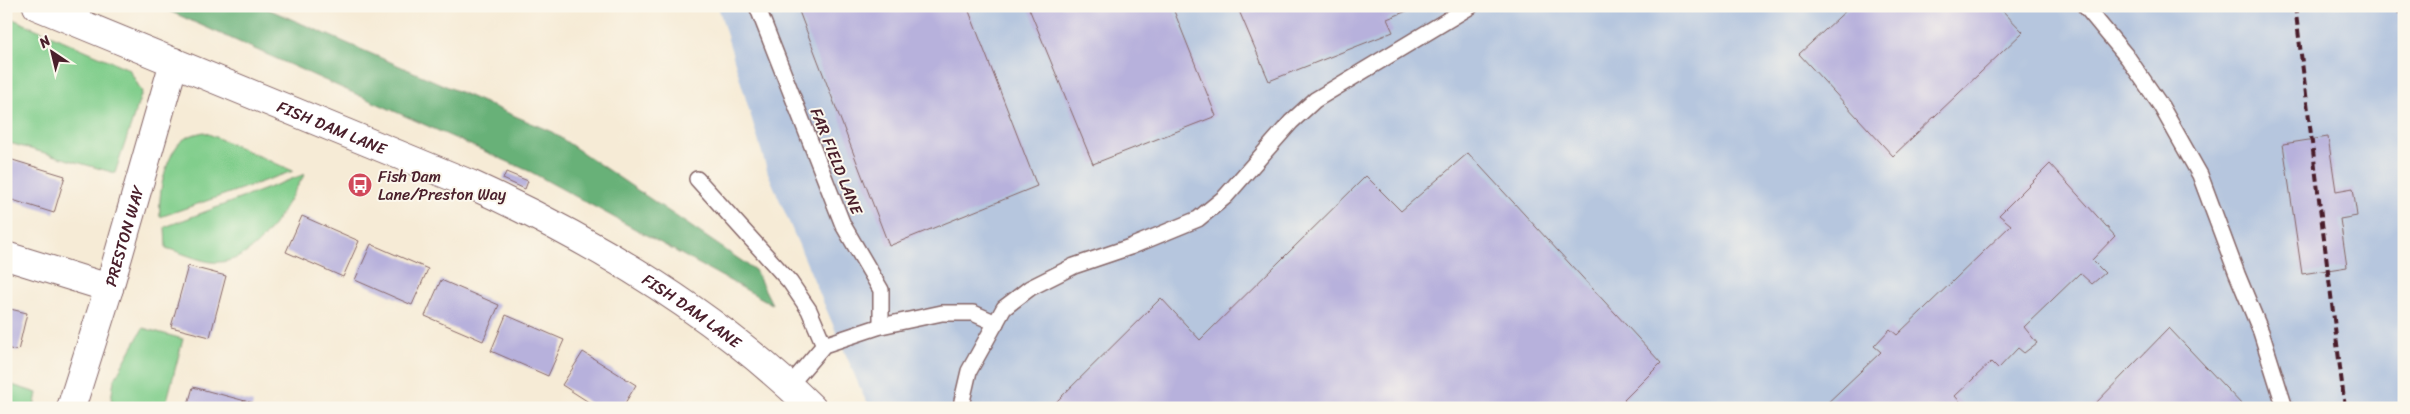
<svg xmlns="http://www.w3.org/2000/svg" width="2410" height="414" font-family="Sriracha,sans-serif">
  <rect width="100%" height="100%" fill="#fbf7ec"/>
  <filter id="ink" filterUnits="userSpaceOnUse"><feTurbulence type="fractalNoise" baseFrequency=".02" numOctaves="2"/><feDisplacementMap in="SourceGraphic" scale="10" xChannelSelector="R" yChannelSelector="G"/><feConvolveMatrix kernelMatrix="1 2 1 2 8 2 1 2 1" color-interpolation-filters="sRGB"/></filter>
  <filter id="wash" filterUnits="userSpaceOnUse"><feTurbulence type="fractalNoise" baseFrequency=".0096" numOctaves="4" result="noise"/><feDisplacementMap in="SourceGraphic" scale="20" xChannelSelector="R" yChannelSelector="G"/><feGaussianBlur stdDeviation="1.12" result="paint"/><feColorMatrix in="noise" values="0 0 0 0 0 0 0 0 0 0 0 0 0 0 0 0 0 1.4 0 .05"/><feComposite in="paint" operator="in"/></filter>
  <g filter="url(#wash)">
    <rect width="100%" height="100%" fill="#f6ebd6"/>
    <!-- industrial -->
    <path fill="#b6c6de" d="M718,6H2404V408H872L864,397L768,173Z"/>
    <!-- green -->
    <g fill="#81ce8c" stroke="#66765c">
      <path d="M6,16L129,69L142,92L115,173L6,142Z"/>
      <path d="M204,132L293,171L160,217C158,194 164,164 177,146C183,137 194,134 204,132Z"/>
      <path d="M305,174C283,208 259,266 211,262C197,260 180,252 166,248L165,227Z"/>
      <path d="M143,328L183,339L165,408H116L111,400L114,380Z"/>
      <path d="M6,383L37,393L34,408H6Z"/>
    </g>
    <!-- forest -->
    <path fill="#68b178" stroke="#596852" d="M158,6H261L552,132L755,270L772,304L531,172Z"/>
    <g id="blocks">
      <!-- building -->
      <g fill="#b7b1dc">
        <path d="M797,6H967L1037,186L889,246Z"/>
        <path d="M1028,6H1172L1216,116L1093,164Z"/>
        <path d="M1237,6H1419L1387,19L1393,32L1269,81Z"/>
        <path d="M1851,6H1998L2023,32L1893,156L1799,54Z"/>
        <path d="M2328,137L2336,191L2353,188L2357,216L2340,219L2347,267L2302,274L2283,144Z"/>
        <path d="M1468,153L1661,363L1624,400L1631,408H1050L1161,298L1200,340L1366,176L1401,211Z"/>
        <path d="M6,158L65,176L54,213L6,198Z"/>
        <path d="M2050,164L2115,236L2092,260L2105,273L2092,284L2080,273L2024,327L2037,343L2024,353L2018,348L1998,369L1991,362L1955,396L1963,405L1960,408H1822L1881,352L1874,346L1890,329L1897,335L2011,225L1999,215Z"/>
        <path d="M506,172L528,181L525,189L503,179Z"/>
        <path d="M302,216L359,241L343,277L286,252Z"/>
        <path d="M371,244L428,269L412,305L355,280Z"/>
        <path d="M188,266L226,276L210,337L171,327Z"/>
        <path d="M441,280L499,305L483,341L425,316Z"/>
        <path d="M6,308L27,313L18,351L6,348Z"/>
        <path d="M506,315L564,340L548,376L491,351Z"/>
        <path d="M2169,328L2245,408H2091Z"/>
        <path d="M583,352L636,385L622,408H598L562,385Z"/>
        <path d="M193,387L253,403L252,408H187Z"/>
      </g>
    </g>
  </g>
  <g filter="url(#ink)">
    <use href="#blocks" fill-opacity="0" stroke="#866667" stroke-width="1"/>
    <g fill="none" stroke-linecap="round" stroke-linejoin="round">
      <defs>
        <g id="service">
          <path d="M757,6L843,225L881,290V326"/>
          <path d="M2085,6L2128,58L2161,106L2200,175L2237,274L2261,332L2285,408"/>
          <path d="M2404,6V7"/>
          <path d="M697,179L790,282L809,310L824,345"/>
          <path d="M789,386L824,345L881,326L942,313H973L996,323"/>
          <path d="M963,408L962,401L969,371L1004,308L1030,288L1074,266L1130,247L1198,219L1225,197L1291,122L1315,100L1471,6"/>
        </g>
        <g id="minor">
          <path d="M6,256L109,288"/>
          <path id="s1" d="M71,408L109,288L174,62"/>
        </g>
        <g id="tertiary">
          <path id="s2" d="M37,6L470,184C593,240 715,313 812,408"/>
        </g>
      </defs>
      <!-- service casing -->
      <use href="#service" stroke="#866667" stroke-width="18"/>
      <!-- minor casing -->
      <use href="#minor" stroke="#866667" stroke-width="30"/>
      <!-- tertiary casing -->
      <use href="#tertiary" stroke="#866667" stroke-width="30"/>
      <!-- service -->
      <use href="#service" stroke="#fff" stroke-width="15"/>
      <!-- minor -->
      <use href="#minor" stroke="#fff" stroke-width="28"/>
      <!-- tertiary -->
      <use href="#tertiary" stroke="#fff" stroke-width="28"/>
      <!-- rail -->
      <path stroke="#4a1f2b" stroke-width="4" stroke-dasharray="8 4" stroke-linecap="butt" d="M2295,6L2345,408"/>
    </g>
  </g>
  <!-- icons -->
  <defs>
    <symbol id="bus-disc" viewBox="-11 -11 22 22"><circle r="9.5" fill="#d1495b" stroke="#fbf7ec"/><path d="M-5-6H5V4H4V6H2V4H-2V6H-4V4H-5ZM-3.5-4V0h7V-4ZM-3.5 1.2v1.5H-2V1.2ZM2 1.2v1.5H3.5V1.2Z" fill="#fff"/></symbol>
  </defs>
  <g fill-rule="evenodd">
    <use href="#bus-disc" x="346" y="171" width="28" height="28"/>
  </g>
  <g text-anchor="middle" stroke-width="4" stroke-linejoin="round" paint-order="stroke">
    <!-- street labels -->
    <g font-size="16" fill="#4a1f2b" stroke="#fbf7ec">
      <text dy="6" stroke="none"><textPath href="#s2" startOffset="319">FISH DAM LANE</textPath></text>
      <text transform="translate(837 161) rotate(68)" y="6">FAR FIELD LANE</text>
      <text dy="6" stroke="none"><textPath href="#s1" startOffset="180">PRESTON WAY</textPath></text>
      <text dy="6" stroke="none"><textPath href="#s2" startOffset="724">FISH DAM LANE</textPath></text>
    </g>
    <!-- poi labels -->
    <g font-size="16" fill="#4a1f2b" stroke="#fbf7ec" text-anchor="start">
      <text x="378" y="182">Fish Dam<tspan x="378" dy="18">Lane/Preston Way</tspan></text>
    </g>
  </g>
  <!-- margin -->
  <rect width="2410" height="414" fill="none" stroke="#fbf7ec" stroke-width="25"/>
  <!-- north arrow -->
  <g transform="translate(52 52) rotate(325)" stroke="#fbf7ec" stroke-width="4" paint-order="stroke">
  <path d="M0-4L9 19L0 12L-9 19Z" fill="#4a1f2b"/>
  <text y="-8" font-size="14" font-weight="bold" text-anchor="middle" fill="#4a1f2b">N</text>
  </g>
</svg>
